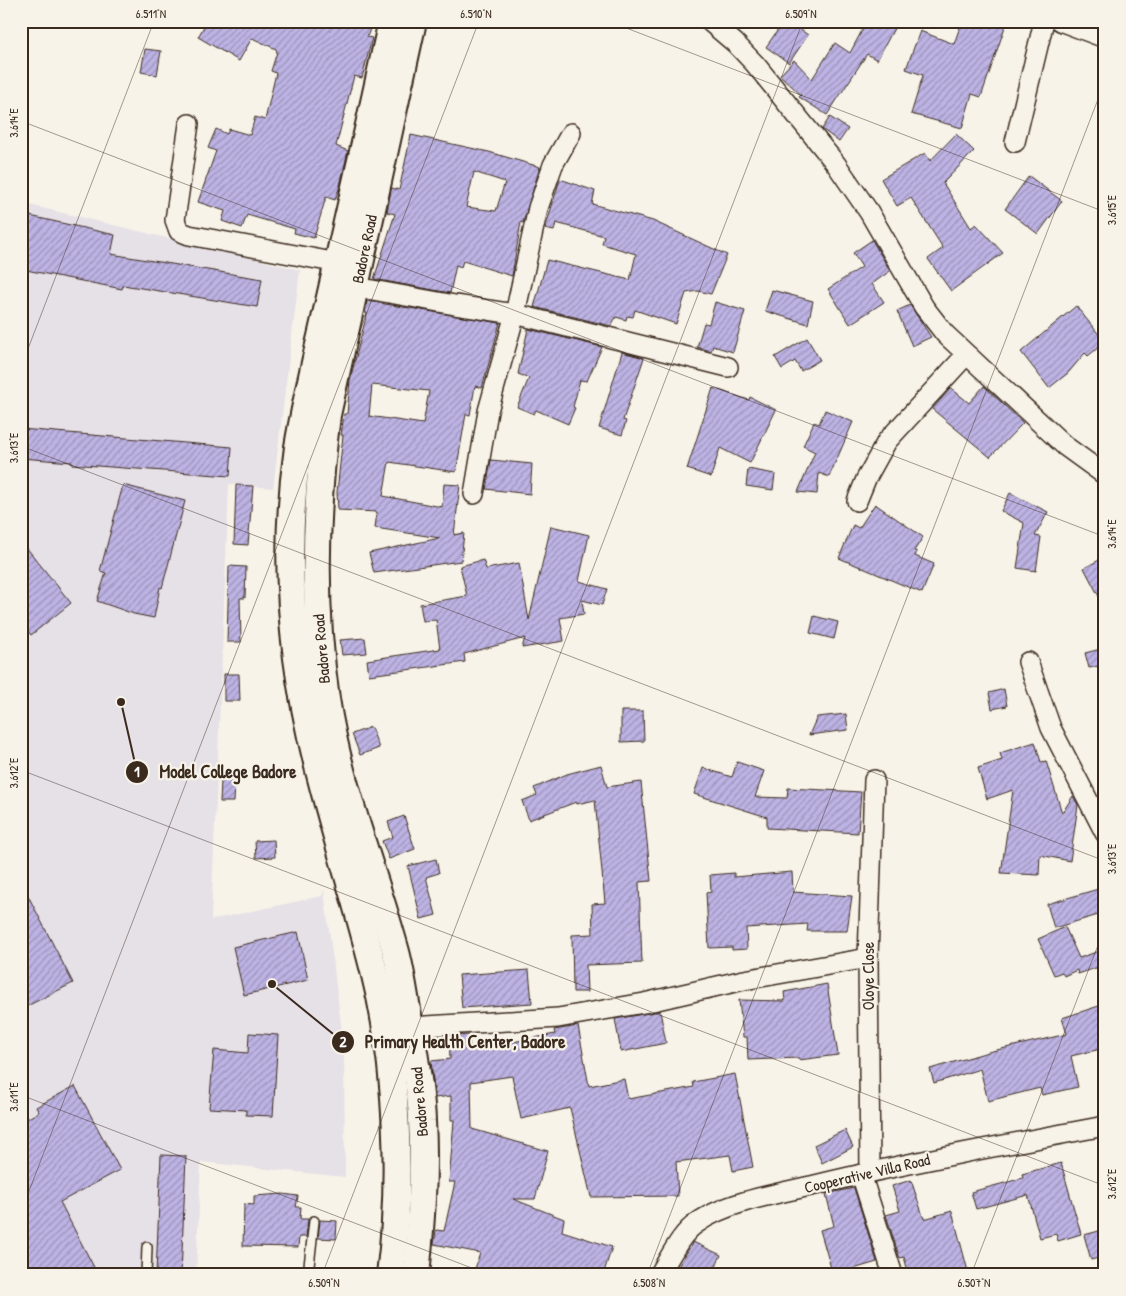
<svg xmlns="http://www.w3.org/2000/svg" width="1126" height="1296" font-family="'Patrick Hand',sans-serif">
  <defs>
    <pattern id="building-hatch" width="6" height="6" patternUnits="userSpaceOnUse" patternTransform="scale(1.25)"><rect width="6" height="6" fill="#bdb3e4"/><path d="M-1 1l2-2M0 6l6-6M5 7l2-2" fill="none" stroke="#9b92b8"/></pattern>
  </defs>
  <rect width="100%" height="100%" fill="#f7f3e8"/>
  <filter id="ink" filterUnits="userSpaceOnUse"><feTurbulence type="fractalNoise" baseFrequency=".02" numOctaves="2"/><feDisplacementMap in="SourceGraphic" scale="10" xChannelSelector="R" yChannelSelector="G"/><feConvolveMatrix kernelMatrix="1 2 1 2 8 2 1 2 1" color-interpolation-filters="sRGB"/></filter>
  <g filter="url(#ink)">
    <!-- built -->
    <path fill="#e6e0e7" d="M21,203L300,270L273,488L229,484L211,920L322,896L324,890L344,1048L345,1177L201,1162L196,1275H21Z"/>
    <!-- building -->
    <g fill="url(#building-hatch)" stroke="#3b2a1e" fill-rule="evenodd">
      <path d="M207,21H373L367,37L372,38L362,78L354,76L336,146L348,151L340,186L335,200L326,197L314,238L294,233L295,229L247,215L242,228L222,221L225,211L198,202L216,151L208,148L216,129L227,134L229,129L250,135L255,117L265,120L276,73L271,71L277,52L276,49L252,38L239,61L198,37Z"/>
      <path d="M784,21H788L808,35L789,63L766,47Z"/>
      <path d="M867,21H898L877,60L867,54L827,115L799,97L801,95L780,75L794,60L812,79L835,43L850,53Z"/>
      <path d="M962,21H1007L981,97L972,94L962,128L911,114L923,75L906,69L920,31L954,44Z"/>
      <path d="M145,49L161,51L157,75L141,72Z"/>
      <path d="M830,117L848,129L839,142L822,129Z"/>
      <path d="M956,134L974,151L943,183L971,228L976,224L1003,253L951,291L928,259L943,248L911,198L897,206L881,179L925,153L930,161Z"/>
      <path d="M411,135L489,152L540,167L523,223L521,222L512,276L463,261L461,267L456,265L450,293L374,279L395,214L387,212L391,190L392,188L399,190ZM474,172L505,182L496,211L466,207Z"/>
      <path d="M1029,176L1062,201L1038,234L1005,209Z"/>
      <path d="M560,179L595,191L592,204L653,221L727,255L711,294L698,291L686,293L676,324L635,310L633,317L627,316L626,320L616,317L611,326L534,307L547,260L630,280L636,254L602,244L604,236L556,223L554,231L545,229Z"/>
      <path d="M21,214L115,235L111,254L262,279L257,307L123,285L122,289L21,269Z"/>
      <path d="M872,240L890,271L872,284L884,302L850,324L828,289L862,267L853,253Z"/>
      <path d="M772,290L813,301L808,324L765,311Z"/>
      <path d="M367,301L500,323L482,388L475,386L470,415L466,414L456,472L389,462L383,496L442,507L444,484L460,485L454,535L464,533L461,561L374,573L369,553L440,538L375,528L377,512L338,510L337,492L343,435H341L344,414H347L350,380L367,313H365ZM372,385L429,391L423,424L369,416Z"/>
      <path d="M715,302L745,311L733,352L713,346L711,351L697,347L704,323L709,324Z"/>
      <path d="M910,305L931,337L912,346L897,311Z"/>
      <path d="M1076,306L1105,342L1088,356L1085,353L1068,373L1049,388L1021,352Z"/>
      <path d="M528,329L602,347L587,381L580,380L573,407L575,408L568,424L536,410L534,414L517,407L529,378L518,374Z"/>
      <path d="M807,338L820,360L801,371L795,361L782,369L775,357Z"/>
      <path d="M622,352L644,358L623,420L626,421L622,435L599,428Z"/>
      <path d="M984,386L1023,423L990,457L932,409L951,388L969,403Z"/>
      <path d="M713,388L749,400L750,397L776,410L750,463L720,448L711,477L687,469Z"/>
      <path d="M825,410L853,422L829,477L819,473L817,494L798,492L815,452L803,446L814,422L819,424Z"/>
      <path d="M21,429L232,447L230,476L71,464L72,462L21,458Z"/>
      <path d="M491,460L532,464L530,494L486,489Z"/>
      <path d="M748,469L775,474L773,490L746,486Z"/>
      <path d="M123,485L185,501L162,588L160,587L154,618L134,614L97,601L106,573L100,571Z"/>
      <path d="M236,485L253,486L248,545L234,544Z"/>
      <path d="M1010,493L1048,512L1035,536L1041,537L1036,571L1017,568L1024,523L1001,511Z"/>
      <path d="M875,504L923,537L914,551L917,552L915,556L934,564L922,593L839,558L853,525L859,528Z"/>
      <path d="M551,526L589,535L579,581L607,589L602,605L582,600L584,614L560,618L564,641L522,648L525,638L464,654L465,662L369,675L367,660L440,649L436,620L423,621L420,604L467,596L460,566L483,560L486,569L519,563L529,620Z"/>
      <path d="M21,541L71,603L31,635L21,622Z"/>
      <path d="M1105,557V608L1084,568Z"/>
      <path d="M229,566L246,567L245,598H240L241,642H227Z"/>
      <path d="M814,616L838,622L834,639L810,633Z"/>
      <path d="M365,638L367,653L342,655L340,640Z"/>
      <path d="M1105,648V665L1089,668L1085,653Z"/>
      <path d="M224,674H239L240,701H224Z"/>
      <path d="M1004,689L1007,706L992,709L989,693Z"/>
      <path d="M621,711H643L644,741L621,742Z"/>
      <path d="M846,714L848,730L809,735L817,717Z"/>
      <path d="M371,727L379,748L360,755L352,734Z"/>
      <path d="M1035,742L1041,762L1046,761L1062,813L1073,796L1078,805L1070,861L1040,855L1039,875L1001,873L1013,790L987,799L978,768L1002,760L1000,753Z"/>
      <path d="M737,762L764,771L755,797L787,798L788,788L861,792L858,833L767,828V817L694,794L703,768L732,777Z"/>
      <path d="M601,765L607,787L641,782L651,881L639,882L642,963L586,965L587,992H573L572,935L593,934L592,904L605,903L595,800L577,804L576,802L529,820L522,801L537,795L534,788L567,774Z"/>
      <path d="M221,781H235L234,802H220Z"/>
      <path d="M404,816L415,849L389,859L382,841L393,837L388,822Z"/>
      <path d="M274,840L275,857L256,858L255,841Z"/>
      <path d="M436,859L439,873L426,877L436,915L421,919L408,866Z"/>
      <path d="M792,872L793,892L852,896L847,931H807L808,924L746,928L747,949L732,950V947L709,948L706,893L711,892L710,875L734,873V877Z"/>
      <path d="M21,882L73,983L21,1009Z"/>
      <path d="M1105,887V913L1054,928L1047,904Z"/>
      <path d="M1065,927L1079,958L1105,949V965L1078,974L1077,970L1064,976L1062,972L1054,975L1038,939Z"/>
      <path d="M298,932L308,980L244,995L233,947Z"/>
      <path d="M529,970L532,1003L462,1008L459,975Z"/>
      <path d="M827,984L838,1055L799,1060V1058L748,1060L747,1037H743L739,1000L785,1001L784,992Z"/>
      <path d="M1105,1004V1048L1071,1056L1078,1087L1042,1095L1040,1088L988,1101L980,1069L934,1083L930,1069L988,1052L1067,1034L1062,1018Z"/>
      <path d="M660,1011L666,1043L621,1052L615,1019Z"/>
      <path d="M578,1026L589,1086L624,1079L628,1099L694,1087L693,1082L735,1074L753,1167L733,1171L730,1155L676,1162L678,1196L591,1197L570,1108L521,1119L512,1076L471,1082L472,1129L548,1151L535,1199H513L564,1219L562,1231L612,1247L603,1275H483L474,1272L480,1253L434,1244L436,1230L444,1231L455,1182H449L454,1120H451V1096L435,1098L431,1061L450,1059L449,1036L469,1035L470,1050L555,1034L554,1030Z"/>
      <path d="M249,1033L278,1035L273,1116L246,1115V1110L209,1108L214,1050L248,1053Z"/>
      <path d="M75,1086L120,1170L60,1202L98,1275H21V1122L39,1112L36,1107Z"/>
      <path d="M845,1130L853,1147L822,1163L814,1145Z"/>
      <path d="M161,1155L186,1156L181,1275H156Z"/>
      <path d="M1061,1163L1081,1234L1058,1241L1056,1234L1040,1238L1028,1195L976,1209L971,1192L1023,1178L1022,1174Z"/>
      <path d="M911,1180L924,1219L952,1211L969,1275H909L904,1257L900,1258L899,1256L886,1215L900,1211L892,1186Z"/>
      <path d="M854,1188L877,1262L833,1275L820,1230L834,1226L826,1194Z"/>
      <path d="M283,1194L298,1196L296,1207H301L300,1219H308L306,1237H299L298,1247L243,1246L244,1204L254,1205V1196Z"/>
      <path d="M320,1220L337,1221L336,1239L318,1238Z"/>
      <path d="M1099,1231L1102,1241L1105,1240V1256L1091,1260L1084,1235Z"/>
      <path d="M693,1242L721,1255L712,1275H673Z"/>
    </g>
    <g fill="none" stroke-linecap="round" stroke-linejoin="round">
      <defs>
        <g id="lane">
          <path d="M146,1275L147,1247"/>
          <path d="M308,1275L314,1221"/>
        </g>
        <g id="street">
          <path d="M709,21L735,43L755,64L836,164L869,212L924,307L945,334L1065,446L1105,475"/>
          <path d="M1060,21L1105,38"/>
          <path d="M189,124L175,220L179,231L189,235L338,263"/>
          <path d="M1015,142L1044,21"/>
          <path d="M356,287L455,305L515,314L728,367"/>
          <path d="M474,494L488,411L515,314L538,208L553,165L571,133"/>
          <path d="M857,501L866,479L887,441L966,355"/>
          <path d="M1028,662L1051,728L1105,833"/>
          <path d="M410,1027L558,1018L644,1003L744,980L868,958"/>
          <path d="M870,1172L868,958L874,780"/>
          <path d="M861,1174L893,1275"/>
          <path d="M659,1275C670,1258 680,1234 697,1223C726,1202 780,1193 815,1185C911,1162 1008,1144 1105,1126"/>
        </g>
        <g id="secondary">
          <path d="M413,21L327,415C315,509 312,605 326,699C339,786 373,868 396,952C402,975 405,999 409,1021C414,1054 421,1088 422,1121C425,1173 421,1224 416,1275"/>
          <path d="M390,1275C402,1182 398,1066 375,975C349,869 311,767 297,658C288,589 288,516 298,447C307,392 321,338 333,284C353,196 373,109 392,21"/>
        </g>
      </defs>
      <!-- lane casing -->
      <use href="#lane" stroke="#3b2a1e" stroke-width="12"/>
      <!-- street casing -->
      <use href="#street" stroke="#3b2a1e" stroke-width="22"/>
      <!-- secondary casing -->
      <use href="#secondary" stroke="#3b2a1e" stroke-width="30"/>
      <!-- lane -->
      <use href="#lane" stroke="#f7f3e8" stroke-width="9"/>
      <!-- street -->
      <use href="#street" stroke="#f7f3e8" stroke-width="19"/>
      <!-- secondary -->
      <use href="#secondary" stroke="#f7f3e8" stroke-width="26"/>
    </g>
  </g>
  <!-- ticks -->
  <path fill="none" stroke="#3b2a1e" stroke-width="1" stroke-opacity="0.45" d="M608,21L1105,212M21,121L1105,537M21,367L154,21M21,446L1105,861M21,770L1105,1186M21,1095L490,1275M21,1212L479,21M322,1275L803,21M647,1275L1105,81M971,1275L1105,927"/>
  <g text-anchor="middle" stroke-width="4.5" stroke-linejoin="round" paint-order="stroke">
    <!-- street labels -->
    <g font-size="16" fill="#3b2a1e" stroke="#f7f3e8">
      <text transform="translate(364 249) rotate(-78)" y="6">Badore Road</text>
      <text transform="translate(321 649) rotate(-95)" y="6">Badore Road</text>
      <text transform="translate(868 976) rotate(-90)" y="6">Oloye Close</text>
      <text transform="translate(419 1102) rotate(-95)" y="6">Badore Road</text>
      <text transform="translate(867 1173) rotate(-13)" y="6">Cooperative Villa Road</text>
    </g>
  </g>
  <!-- callouts -->
  <path fill="none" stroke="#3b2a1e" stroke-width="2" d="M121 702L137 772M272 984L343 1042"/>
  <g fill="#3b2a1e" stroke="#f7f3e8" stroke-width="2">
    <circle cx="121" cy="702" r="5"/>
    <circle cx="272" cy="984" r="5"/>
    <circle cx="137" cy="772" r="12"/>
    <circle cx="343" cy="1042" r="12"/>
  </g>
  <g font-size="15" text-anchor="middle" font-weight="bold" fill="#fff">
    <text x="137" y="777">1</text>
    <text x="343" y="1047">2</text>
  </g>
  <g font-size="18" text-anchor="middle" font-weight="bold" fill="#3b2a1e" stroke="#f7f3e8" stroke-width="4.5" stroke-linejoin="round" paint-order="stroke">
    <text x="228" y="778">Model College Badore</text>
    <text x="465" y="1048">Primary Health Center, Badore</text>
  </g>
  <!-- margin -->
  <rect width="1126" height="1296" fill="none" stroke="#f7f3e8" stroke-width="55"/>
  <rect x="28" y="28" width="1070" height="1240" fill="none" stroke="#3b2a1e" stroke-width="2"/>
  <g font-size="12" text-anchor="middle" fill="#3b2a1e">
    <text x="151" y="18">6.511°N</text>
    <text x="476" y="18">6.510°N</text>
    <text x="801" y="18">6.509°N</text>
    <text transform="translate(14 123) rotate(-90)" y="4">3.614°E</text>
    <text transform="translate(1112 210) rotate(-90)" y="4">3.615°E</text>
    <text transform="translate(14 448) rotate(-90)" y="4">3.613°E</text>
    <text transform="translate(1112 534) rotate(-90)" y="4">3.614°E</text>
    <text transform="translate(14 773) rotate(-90)" y="4">3.612°E</text>
    <text transform="translate(1112 859) rotate(-90)" y="4">3.613°E</text>
    <text transform="translate(14 1097) rotate(-90)" y="4">3.611°E</text>
    <text transform="translate(1112 1184) rotate(-90)" y="4">3.612°E</text>
    <text x="324" y="1287">6.509°N</text>
    <text x="649" y="1287">6.508°N</text>
    <text x="974" y="1287">6.507°N</text>
  </g>
</svg>
